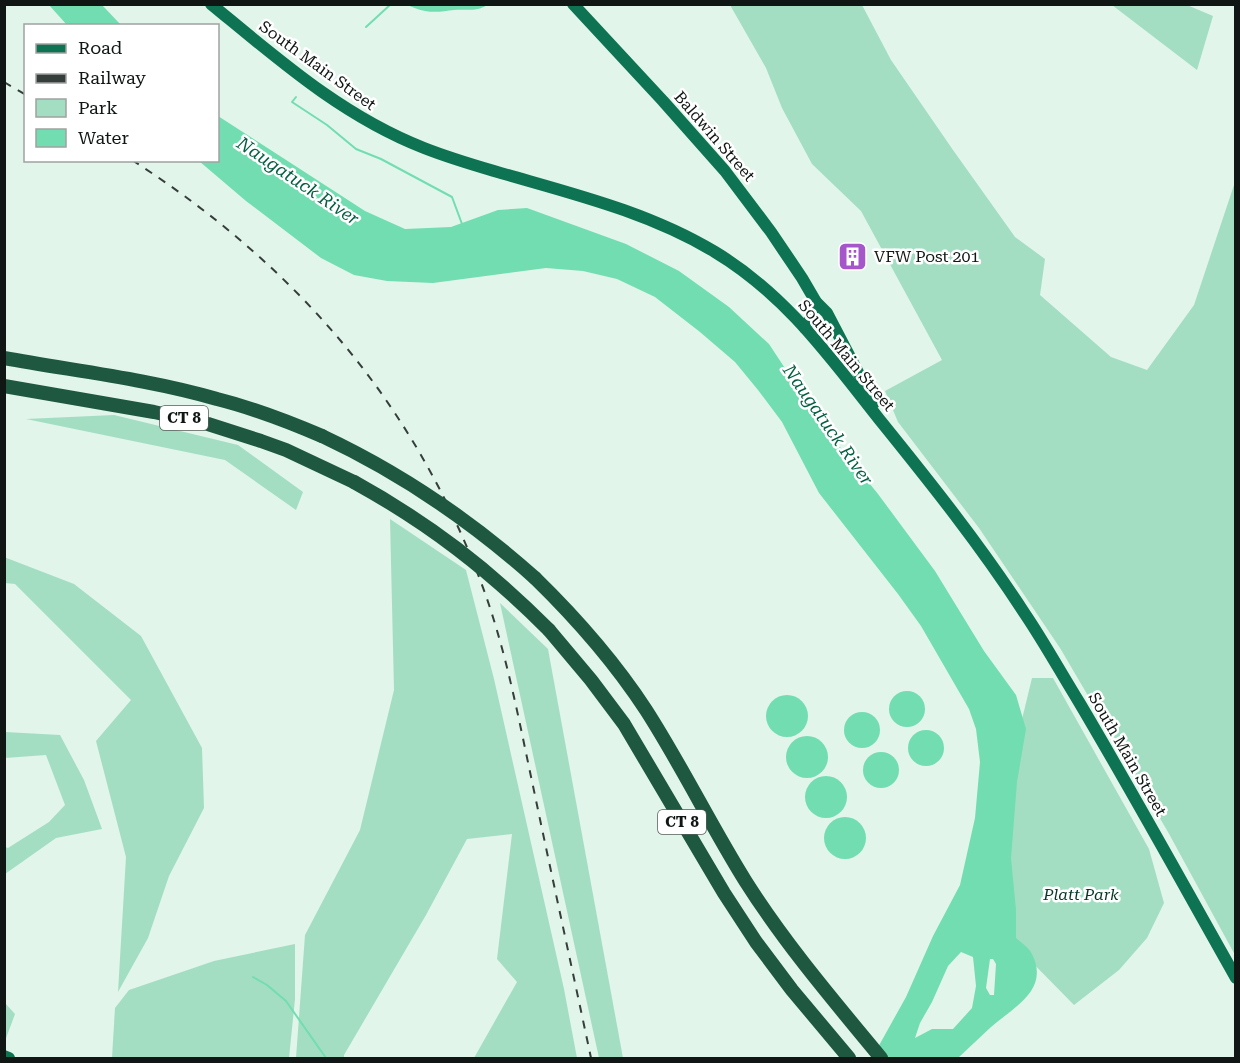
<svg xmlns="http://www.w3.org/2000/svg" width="1240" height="1063" font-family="'Roboto Serif',serif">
  <rect width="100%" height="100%" fill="#e1f5eb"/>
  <!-- green -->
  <g fill="#a3dec2">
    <path d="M730,5H862L891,60L953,150L1015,237L1045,259L1040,295L1111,357L1147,370L1194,305L1235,182V955L1168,832L1060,648L979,528L898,422L885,391L942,360L861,211L812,164L782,108L766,68Z"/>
    <path d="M1112,5H1187L1213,16L1197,70Z"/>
    <path d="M114,415L238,445L303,492L296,510L225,460L26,419Z"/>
    <path d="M390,519L466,570L494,679L564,989L577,1058H474L517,982L497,959L512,834L467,839L426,915L344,1055V1058H296L305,935L360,830L394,690Z"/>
    <path d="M4,557L74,584L141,636L202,748L204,808L169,876L148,938L118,992L126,857L96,741L131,700L15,584L5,583Z"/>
    <path d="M500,603L548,649L623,1058H599Z"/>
    <path d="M1032,678H1053L1149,849L1164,903L1147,938L1119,970L1074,1005L1013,943L1003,895L1016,744Z"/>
    <path d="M5,732L60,735L84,780L102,829L56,838L5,874V847L8,848L49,822L65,805L46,755L5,758Z"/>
    <path d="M295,944V999L289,1058H112L115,1008L129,990L214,961Z"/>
    <path d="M5,1003L15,1014L5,1041Z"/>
  </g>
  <!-- water -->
  <g fill="#72ddb0" fill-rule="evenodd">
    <path d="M49,5H102L121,25H67Z"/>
    <path d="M407,5H487C477,12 466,9 454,10C444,11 436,13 425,11C419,10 413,7 407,5Z"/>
    <path d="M218,116L365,211L405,229L451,227L498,210L527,208L626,244L679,271L729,307L769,344L823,426L878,494L935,571L984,651L1016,695L1026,729L1017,782L1011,858L1016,910V938C1022,943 1029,948 1032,954C1050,990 1014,1007 991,1027C980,1037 969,1048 958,1058H872L906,997L933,936L960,885L975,818L980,762L976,729L969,709L921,626L898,594L819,493L782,422L758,390L735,362L700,332L655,297L617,279L583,271L546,268L433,283L387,281L354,275L321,258L246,201L199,161L218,160ZM961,952L973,957L976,986L972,1008L953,1029H932L915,1038L920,1023L932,1002L948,966ZM990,959H993L996,964L994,995H990L986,988Z"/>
    <circle cx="907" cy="709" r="18"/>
    <circle cx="787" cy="716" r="21"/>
    <circle cx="862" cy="730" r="18"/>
    <circle cx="926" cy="748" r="18"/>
    <circle cx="807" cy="757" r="21"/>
    <circle cx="881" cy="770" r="18"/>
    <circle cx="826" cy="797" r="21"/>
    <circle cx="845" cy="838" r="21"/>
  </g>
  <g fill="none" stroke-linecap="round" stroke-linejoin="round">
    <!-- stream -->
    <g stroke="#72ddb0" stroke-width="2">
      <path d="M366,27L391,4"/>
      <path d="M296,97L292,102L327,125L356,149L381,159L452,197L462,224"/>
      <path d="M253,977L267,985L286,1001L326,1058"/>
    </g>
    <!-- major -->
    <g stroke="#0e7352" stroke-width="12">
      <path d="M211,4C278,59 342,116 424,148C447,157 470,164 494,171C569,193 647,211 715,252C785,294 829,356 879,419C930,482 981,546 1025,614C1044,642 1061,673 1079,702C1133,793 1184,886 1236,978"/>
      <path d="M573,4L663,101L725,171L771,232L802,278L816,302L827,313L874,403"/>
      <path d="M805,328L810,319L816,302"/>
      <path d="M4,1056L9,1058"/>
    </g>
    <!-- highway -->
    <g stroke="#1e5841" stroke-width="14">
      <path d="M4,358C75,371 148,379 217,399C253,408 287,421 322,436"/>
      <path d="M4,386L154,412L208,424L261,441L286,450L354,482"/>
      <path d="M535,578C576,618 614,661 646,710C682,766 711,826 746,882C786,945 834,1001 881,1058"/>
      <path d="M549,630L591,680L624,724L724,893L756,942L792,990L849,1058"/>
    </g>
    <!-- rail -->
    <g stroke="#353e3a" stroke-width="2" stroke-dasharray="8 8" stroke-linecap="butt">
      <path d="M4,82L26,95"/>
      <path d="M132,160C293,264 410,397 479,577C505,644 518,716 533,786C552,877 572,968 591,1058"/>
    </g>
    <!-- highway-bridge -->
    <g stroke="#1e5841" stroke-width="14">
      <path d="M322,436C401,473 469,519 535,578"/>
      <path d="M354,482C430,524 488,569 549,630"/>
    </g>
  </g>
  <!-- icons -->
  <defs>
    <symbol id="building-square" viewBox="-11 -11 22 22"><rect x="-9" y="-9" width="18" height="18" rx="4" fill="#a556c8" stroke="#fff"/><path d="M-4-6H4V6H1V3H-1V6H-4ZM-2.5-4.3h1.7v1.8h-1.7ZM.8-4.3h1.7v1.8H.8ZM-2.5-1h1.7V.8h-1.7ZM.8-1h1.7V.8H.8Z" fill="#fff"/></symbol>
  </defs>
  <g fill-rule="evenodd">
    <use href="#building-square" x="836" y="240" width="33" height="33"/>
  </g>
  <g text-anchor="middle" stroke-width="5" stroke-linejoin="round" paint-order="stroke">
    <!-- shield labels -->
    <g fill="#fff" stroke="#575c5a" stroke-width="1.5">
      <rect x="160" y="406" width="48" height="24" rx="4.5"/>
      <rect x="658" y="810" width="48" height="24" rx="4.5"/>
    </g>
    <g font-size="15" font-weight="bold" fill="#0f1613">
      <text x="184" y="423">CT 8</text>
      <text x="682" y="827">CT 8</text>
    </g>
    <!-- street labels -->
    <g font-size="16" fill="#0f1613" stroke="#fff">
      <text transform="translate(318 65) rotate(36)" y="6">South Main Street</text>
      <text transform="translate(715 136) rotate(49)" y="6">Baldwin Street</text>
      <text transform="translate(847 355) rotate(50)" y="6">South Main Street</text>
      <text transform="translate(1128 754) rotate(60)" y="6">South Main Street</text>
    </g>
    <!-- poi labels -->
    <g font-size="16" fill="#0f1613" stroke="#fff" text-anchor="start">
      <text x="874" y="262">VFW Post 201</text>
    </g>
    <!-- park labels -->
    <g font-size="16" font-style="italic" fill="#063726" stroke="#fff">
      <text x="1081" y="900">Platt Park</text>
    </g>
    <!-- water labels -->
    <g font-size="18" font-style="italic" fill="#055f42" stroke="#fff">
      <text transform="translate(298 181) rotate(34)" y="6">Naugatuck River</text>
      <text transform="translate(828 425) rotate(55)" y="6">Naugatuck River</text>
    </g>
  </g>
  <!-- border -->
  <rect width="1240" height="1063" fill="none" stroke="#0f1613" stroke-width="12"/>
  <!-- legend -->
  <rect x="24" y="24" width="195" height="138" fill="#ffffff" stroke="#9fa2a1" stroke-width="1.5"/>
  <rect x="36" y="44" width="30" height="9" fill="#0e7352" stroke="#9fa2a1" stroke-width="1.5"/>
  <text x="78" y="54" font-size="18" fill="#0f1613">Road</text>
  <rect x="36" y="74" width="30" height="9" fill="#353e3a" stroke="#9fa2a1" stroke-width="1.5"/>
  <text x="78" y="84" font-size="18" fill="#0f1613">Railway</text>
  <rect x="36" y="99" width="30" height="18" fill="#a3dec2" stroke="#9fa2a1" stroke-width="1.5"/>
  <text x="78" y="114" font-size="18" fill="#0f1613">Park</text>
  <rect x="36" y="129" width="30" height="18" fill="#72ddb0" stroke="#9fa2a1" stroke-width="1.5"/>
  <text x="78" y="144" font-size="18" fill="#0f1613">Water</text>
</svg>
